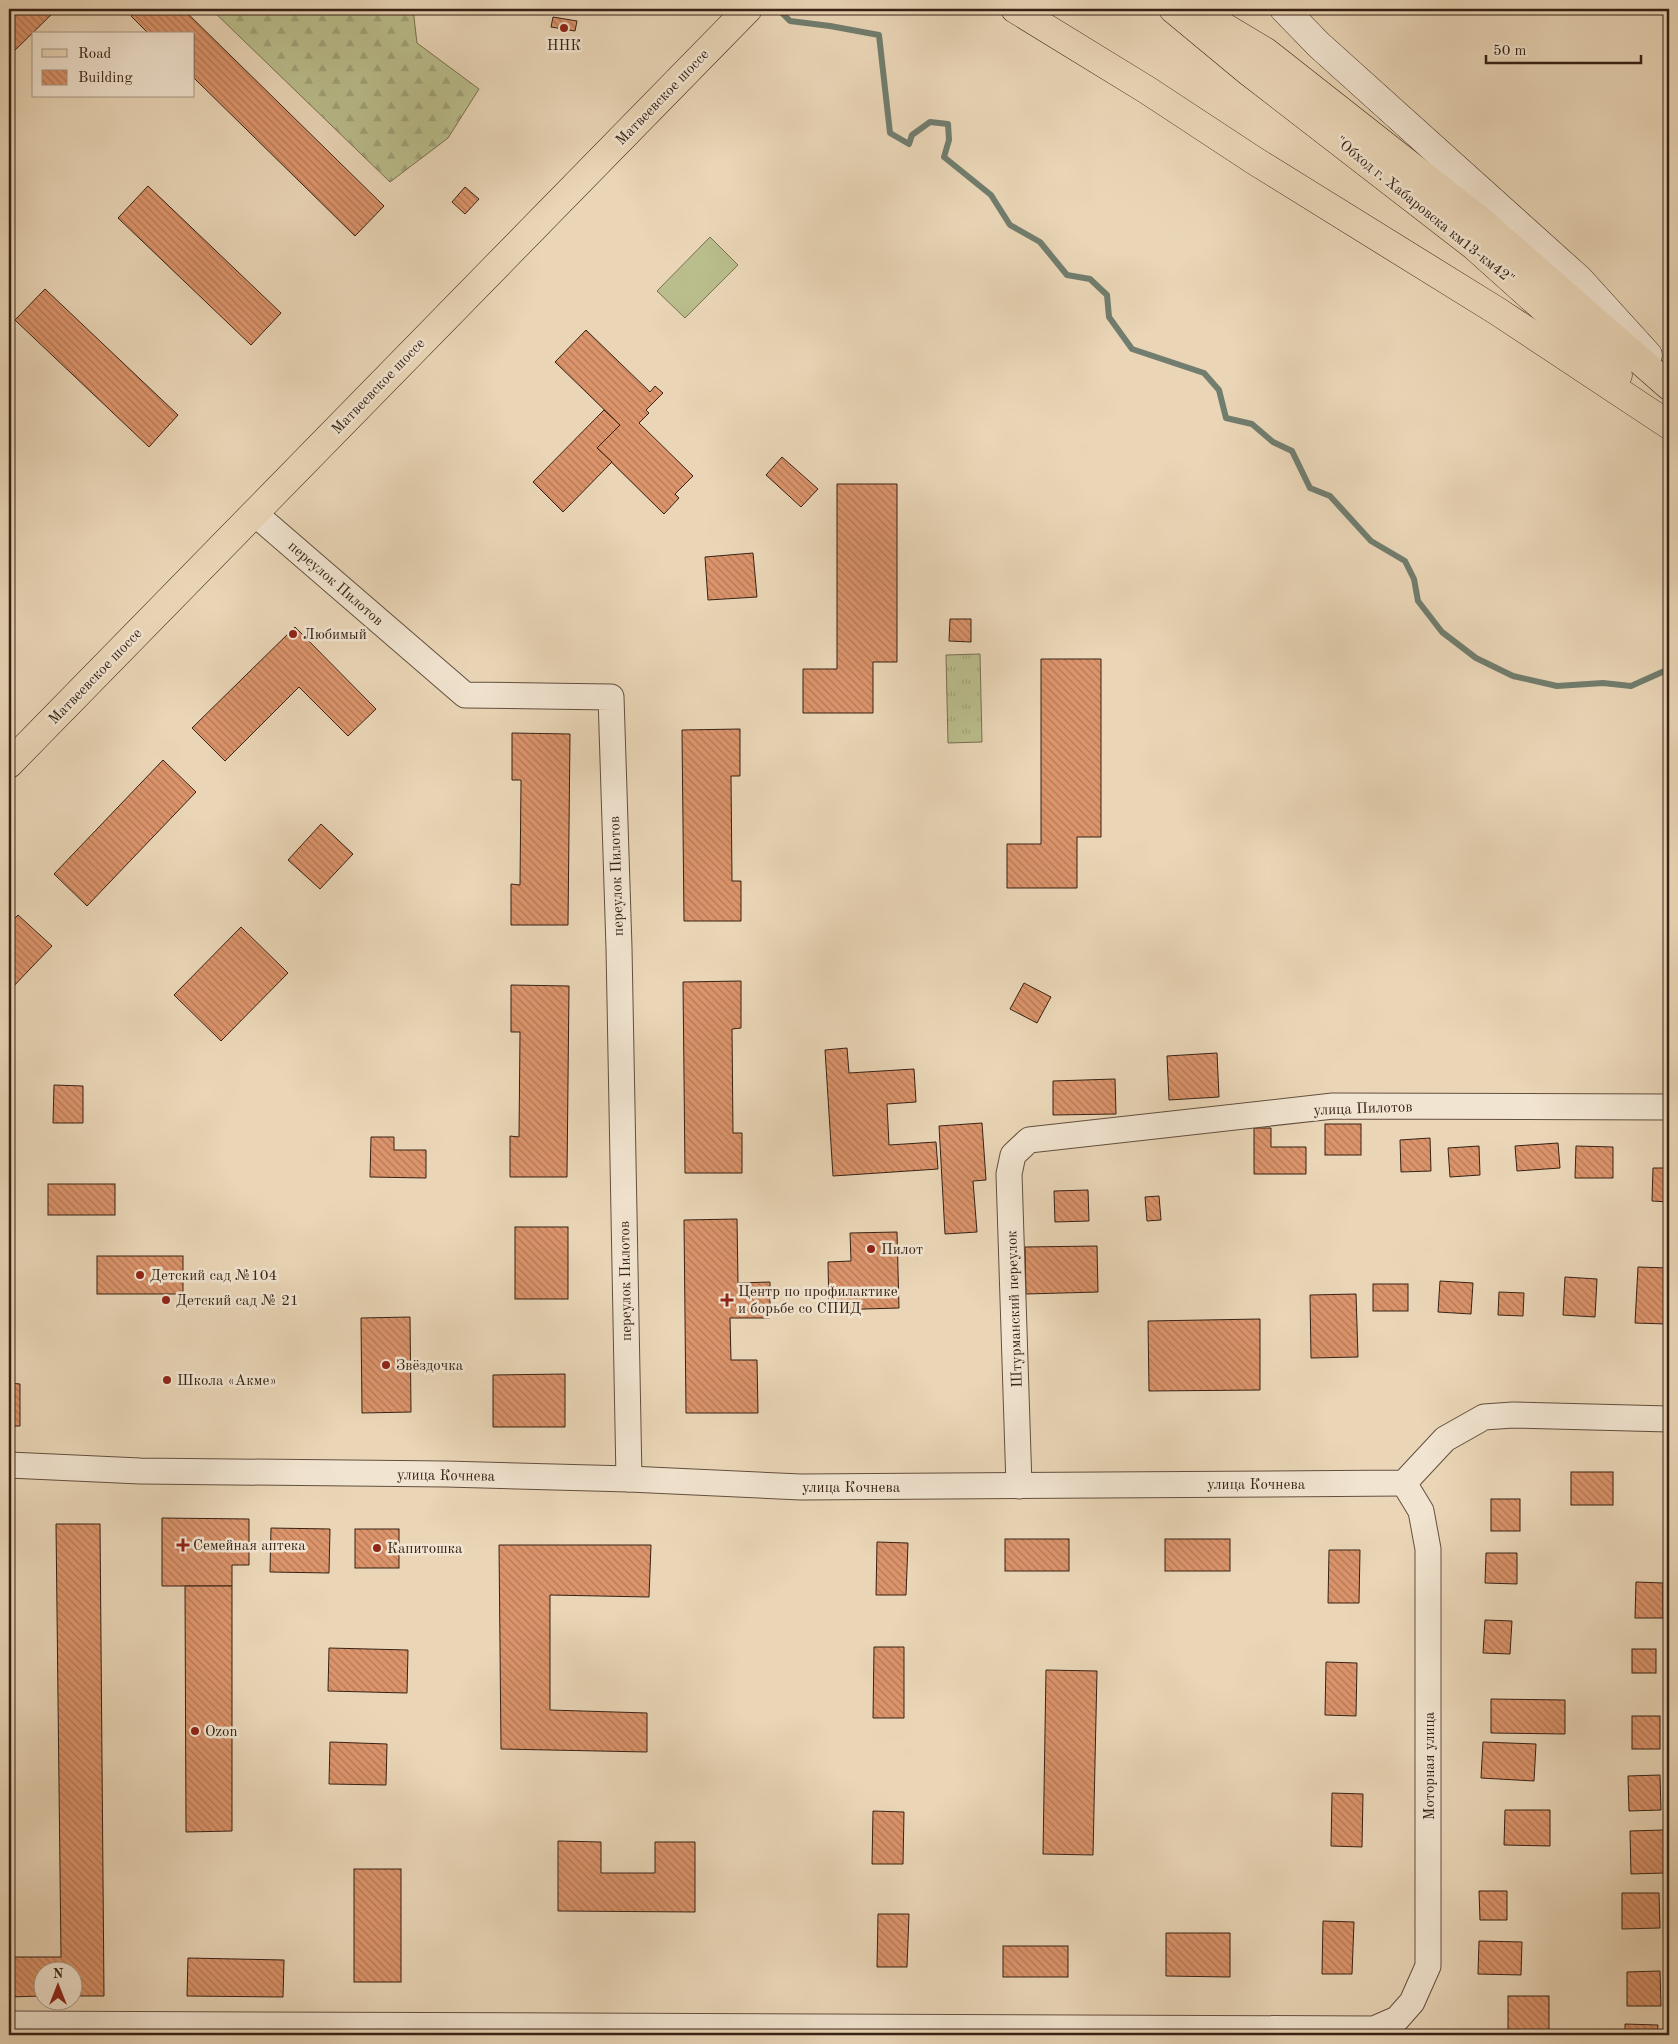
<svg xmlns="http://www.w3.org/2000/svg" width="1678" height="2044" font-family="'Old Standard TT',serif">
  <defs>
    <pattern id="forest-firs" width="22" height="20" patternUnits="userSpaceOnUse" patternTransform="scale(1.25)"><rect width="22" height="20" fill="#babd8c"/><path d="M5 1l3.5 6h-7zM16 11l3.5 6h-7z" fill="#a0a278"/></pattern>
    <pattern id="park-tufts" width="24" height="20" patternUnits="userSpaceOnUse" patternTransform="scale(1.25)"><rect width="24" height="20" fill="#babd8c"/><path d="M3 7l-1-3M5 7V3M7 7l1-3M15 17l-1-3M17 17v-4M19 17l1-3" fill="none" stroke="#a0a278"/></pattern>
    <pattern id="building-back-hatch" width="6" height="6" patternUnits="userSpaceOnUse" patternTransform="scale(1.25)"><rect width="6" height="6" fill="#dc946b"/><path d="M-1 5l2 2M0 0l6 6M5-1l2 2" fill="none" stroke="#b37857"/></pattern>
  </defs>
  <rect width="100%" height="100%" fill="#ead6b7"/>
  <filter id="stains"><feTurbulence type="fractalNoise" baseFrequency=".004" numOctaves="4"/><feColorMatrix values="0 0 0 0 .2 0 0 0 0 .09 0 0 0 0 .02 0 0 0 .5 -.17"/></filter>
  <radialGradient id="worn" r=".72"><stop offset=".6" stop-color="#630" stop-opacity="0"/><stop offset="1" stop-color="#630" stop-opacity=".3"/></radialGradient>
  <!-- forest -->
  <path fill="url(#forest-firs)" stroke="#787050" d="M211,9H413L417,43L479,89L448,138L390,182Z"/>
  <!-- park -->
  <path fill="url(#park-tufts)" stroke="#787050" d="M980,654L982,742L948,743L946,655Z"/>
  <!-- garden -->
  <path fill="#babd8c" stroke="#787050" d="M710,237L738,265L685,318L657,291Z"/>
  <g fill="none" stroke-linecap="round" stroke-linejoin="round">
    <!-- stream -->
    <path stroke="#717d6e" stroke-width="6" d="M778,9L790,21L830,26L879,35L890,133L909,144L912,135L930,122L948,124L949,140L944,157L991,195L1010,225L1040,242L1067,275L1090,279L1107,295L1109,317L1132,349L1204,373L1219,390L1226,418L1252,424L1273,442L1292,451L1310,488L1330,496L1371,541L1405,561L1414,579L1418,601L1442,632L1476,658L1513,676L1557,686L1603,683L1631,686L1669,669"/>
  </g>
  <!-- building -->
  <g fill="url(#building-back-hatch)" stroke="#362215">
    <path d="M9,9H57L9,56Z"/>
    <path d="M139,9H183L384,206L355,236L194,78V34H149L131,16Z"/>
    <path d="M553,17L577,21L575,31L551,27Z"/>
    <path d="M148,186L281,313L251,345L118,218Z"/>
    <path d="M465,187L479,199L465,214L452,202Z"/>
    <path d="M45,289L178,415L149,447L15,320Z"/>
    <path d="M586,330L650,392L655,386L663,393L646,410L649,413L639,423L693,476L675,494L679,498L664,514L597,448L620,425L555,362Z"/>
    <path d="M604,410L620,425L597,448L612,462L563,512L533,482Z"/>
    <path d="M782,457L818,489L801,507L766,475Z"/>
    <path d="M837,484H897V662H873V713H803V669H837Z"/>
    <path d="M753,553L757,597L708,600L705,557Z"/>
    <path d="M950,619H971V642L949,641Z"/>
    <path d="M295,627L376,709L348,736L299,687L225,761L192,728Z"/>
    <path d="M1041,659H1101V837H1077V888H1007V844H1041Z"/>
    <path d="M740,729V776H731L732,881H741V921H684L682,730Z"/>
    <path d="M512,733L570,734L568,925H511V884L520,885L521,780H512Z"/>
    <path d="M163,760L196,792L87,906L54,874Z"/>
    <path d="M321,824L353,854L320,889L288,860Z"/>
    <path d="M18,915L52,946L9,991V924Z"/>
    <path d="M241,927L288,973L221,1041L174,995Z"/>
    <path d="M741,981V1028L732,1029L733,1133H742V1173H685L683,982Z"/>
    <path d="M1024,983L1051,997L1037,1023L1010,1009Z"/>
    <path d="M511,985L569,986L567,1177H510V1136L519,1137L520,1032H511Z"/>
    <path d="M847,1048L849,1073L914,1069L916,1102L887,1104L889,1145L936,1142L938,1169L833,1176L825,1050Z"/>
    <path d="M1217,1053L1219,1097L1169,1100L1167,1056Z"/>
    <path d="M1115,1079L1116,1114L1053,1115V1081Z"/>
    <path d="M54,1085L83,1086V1123H53Z"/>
    <path d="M982,1123L986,1180L973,1181L977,1232L945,1234L939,1126Z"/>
    <rect x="1325" y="1124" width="36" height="31"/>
    <path d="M1254,1128H1271V1147H1306V1174H1254Z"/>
    <path d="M371,1137H394V1150H426V1178L370,1177Z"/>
    <path d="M1430,1138L1431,1171L1401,1172L1400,1140Z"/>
    <path d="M1558,1143L1560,1168L1517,1171L1515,1146Z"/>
    <path d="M1479,1146L1480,1175L1450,1177L1448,1148Z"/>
    <path d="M1576,1146L1613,1147V1178H1575Z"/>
    <path d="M1653,1168H1669V1202L1652,1201Z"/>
    <rect x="48" y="1184" width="67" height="31"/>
    <path d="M1088,1190L1089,1221L1055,1222L1054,1191Z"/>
    <path d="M1159,1196L1161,1220L1147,1221L1145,1197Z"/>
    <path d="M737,1219L738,1283L770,1282V1318H730L731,1360H757L758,1413H686L684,1220Z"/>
    <rect x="515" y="1227" width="53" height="72"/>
    <path d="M897,1232L899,1308L829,1310L828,1262L851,1261L850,1233Z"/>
    <path d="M1097,1246L1098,1292L1026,1294L1025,1247Z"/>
    <rect x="97" y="1256" width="86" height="38"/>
    <path d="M1638,1267L1669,1268L1666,1324L1635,1323Z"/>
    <path d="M1565,1277L1597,1279L1595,1317L1563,1315Z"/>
    <path d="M1440,1281L1473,1283L1471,1314L1438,1312Z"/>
    <rect x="1373" y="1284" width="35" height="27"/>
    <path d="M1499,1292L1524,1293L1523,1316L1498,1315Z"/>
    <path d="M1356,1294L1358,1357L1311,1358L1310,1295Z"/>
    <path d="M410,1317L411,1412L362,1413L361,1318Z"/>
    <path d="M1260,1319V1390L1149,1391L1148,1321Z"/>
    <path d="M565,1374V1427H493V1375Z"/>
    <path d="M9,1383L20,1384V1426H9Z"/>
    <rect x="1571" y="1472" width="42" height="33"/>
    <rect x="1491" y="1499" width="29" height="32"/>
    <path d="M162,1518L249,1519V1565H232V1586H162Z"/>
    <path d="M9,1520H13L12,1564H9Z"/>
    <path d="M56,1524H100L104,1996H72V1972H42V1996L9,1997V1957H61Z"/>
    <path d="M271,1528L330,1529L329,1573L270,1572Z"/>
    <rect x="355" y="1529" width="44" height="39"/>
    <rect x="1005" y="1539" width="64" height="32"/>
    <rect x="1165" y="1539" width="65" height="32"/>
    <path d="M877,1542L908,1543L906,1595H876Z"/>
    <path d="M499,1545H651L649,1597L550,1595V1710L647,1713V1752L501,1749Z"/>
    <path d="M1329,1550H1360L1359,1603H1328Z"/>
    <path d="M1486,1553H1517V1584L1485,1583Z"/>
    <path d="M1636,1582L1663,1583V1618H1635Z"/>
    <path d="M185,1586H232V1831L186,1832Z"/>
    <path d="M1485,1620L1512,1621L1510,1654L1483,1653Z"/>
    <path d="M874,1647H904V1718H873Z"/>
    <path d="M329,1648L408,1650L407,1693L328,1691Z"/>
    <rect x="1632" y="1649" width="24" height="24"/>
    <path d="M1326,1662L1357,1663L1356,1716L1325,1715Z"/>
    <path d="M1046,1670L1097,1671L1093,1855L1043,1854Z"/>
    <path d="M1491,1699L1565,1700V1734L1491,1733Z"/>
    <rect x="1632" y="1716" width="28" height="33"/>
    <path d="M330,1742L387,1744L386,1785L329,1784Z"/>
    <path d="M1483,1742L1536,1744L1534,1781L1481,1778Z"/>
    <path d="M1660,1775L1661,1810L1629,1811L1628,1776Z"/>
    <path d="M1332,1793L1363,1794L1362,1847L1331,1846Z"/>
    <path d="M1505,1810H1550V1846L1504,1845Z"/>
    <path d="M873,1811L904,1812L903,1864H872Z"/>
    <path d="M1664,1830L1665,1873L1631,1874L1630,1831Z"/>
    <path d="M558,1841L601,1842V1873H655V1842H695V1912L558,1911Z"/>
    <rect x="354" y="1869" width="47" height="113"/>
    <path d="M1479,1891H1507V1920H1480Z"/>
    <path d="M1622,1893H1659L1660,1928L1622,1929Z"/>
    <path d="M878,1914H909L907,1967H877Z"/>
    <path d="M1323,1921L1354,1922L1352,1974H1322Z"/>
    <path d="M1166,1933H1230V1977L1166,1976Z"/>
    <path d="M1479,1941L1522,1942L1521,1975L1478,1974Z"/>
    <rect x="1003" y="1946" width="65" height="31"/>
    <path d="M188,1958L284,1960L283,1997L187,1996Z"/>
    <path d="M1660,1971L1661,2006H1627V1972Z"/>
    <rect x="1508" y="1996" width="41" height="39"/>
    <path d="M1625,2024L1658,2025L1657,2035H1625Z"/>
  </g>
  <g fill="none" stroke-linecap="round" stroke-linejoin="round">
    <defs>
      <g id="street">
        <path d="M254,513L465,695L611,697L619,948L629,1479"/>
        <path d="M9,1465L140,1471L446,1474L629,1479L801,1487L1404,1483L1445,1439L1484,1417L1513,1415L1669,1419"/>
        <path d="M1019,1486L1009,1174L1013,1155L1029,1140L1333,1106L1669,1107"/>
        <path d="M9,2024L1374,2029L1397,2019L1412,2002L1428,1966V1549L1421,1511L1404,1483"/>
      </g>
      <path id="secondary" d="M1284,9L1319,45L1579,279L1648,355"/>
      <path id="primary" d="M9,764L748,9"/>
      <g id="highway">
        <path d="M1015,9L1147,90L1255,161L1497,311L1669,425"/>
        <path d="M1173,9L1249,72L1474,246L1618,375"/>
        <path d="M1196,10L1266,52L1482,222L1669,386"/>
      </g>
    </defs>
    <!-- street casing -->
    <use href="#street" stroke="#634f3e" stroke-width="27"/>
    <!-- secondary casing -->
    <use href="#secondary" stroke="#362215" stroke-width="29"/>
    <!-- primary casing -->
    <use href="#primary" stroke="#362215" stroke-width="29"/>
    <!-- highway casing -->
    <use href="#highway" stroke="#362215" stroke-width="29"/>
    <!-- street -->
    <use href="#street" stroke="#f1e4d0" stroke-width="25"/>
    <!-- secondary -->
    <use href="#secondary" stroke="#f1e4d0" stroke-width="28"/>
    <!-- primary -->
    <use href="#primary" stroke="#ead6b7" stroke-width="28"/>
    <!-- highway -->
    <use href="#highway" stroke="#ead6b7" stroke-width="28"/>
  </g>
  <!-- markers -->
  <g fill="#8f2418" stroke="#f1e4d0" stroke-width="2">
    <circle cx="564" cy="28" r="5"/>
    <circle cx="293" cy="634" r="5"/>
    <circle cx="871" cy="1249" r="5"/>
    <circle cx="140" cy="1275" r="5"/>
    <circle cx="166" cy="1300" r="5"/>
    <path d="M724.5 1292.5h5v5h5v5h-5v5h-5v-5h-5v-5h5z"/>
    <circle cx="386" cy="1365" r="5"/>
    <circle cx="167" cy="1380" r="5"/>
    <path d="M180.5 1537.5h5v5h5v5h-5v5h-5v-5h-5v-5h5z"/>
    <circle cx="377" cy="1548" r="5"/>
    <circle cx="195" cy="1731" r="5"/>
  </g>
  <g text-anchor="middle" stroke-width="5" stroke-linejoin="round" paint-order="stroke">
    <!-- poi labels -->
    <g font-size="15" fill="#362215" stroke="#f1e4d0" text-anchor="start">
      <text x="564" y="50" text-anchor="middle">ННК</text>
      <text x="303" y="639">Любимый</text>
      <text x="881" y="1254">Пилот</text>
      <text x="150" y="1280">Детский сад №104</text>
      <text x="738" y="1296">Центр по профилактике<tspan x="738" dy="17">и борьбе со СПИД</tspan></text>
      <text x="176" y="1305">Детский сад № 21</text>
      <text x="396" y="1370">Звёздочка</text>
      <text x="177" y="1385">Школа «Акме»</text>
      <text x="193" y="1550">Семейная аптека</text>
      <text x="387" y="1553">Капитошка</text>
      <text x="205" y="1736">Ozon</text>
    </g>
    <!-- street labels -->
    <g font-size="15" fill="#362215" stroke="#f1e4d0">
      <text transform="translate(662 97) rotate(-46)" y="5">Матвеевское шоссе</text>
      <text transform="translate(1425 210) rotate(39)" y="5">"Обход г. Хабаровска км13-км42"</text>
      <text transform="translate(378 386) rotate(-46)" y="5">Матвеевское шоссе</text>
      <text transform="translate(336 583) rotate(41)" y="5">переулок Пилотов</text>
      <text transform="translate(95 676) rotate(-46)" y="5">Матвеевское шоссе</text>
      <text transform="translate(616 876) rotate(-92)" y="5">переулок Пилотов</text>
      <text transform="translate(1363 1108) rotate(-2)" y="5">улица Пилотов</text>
      <text transform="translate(625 1281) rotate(-91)" y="5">переулок Пилотов</text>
      <text transform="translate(1014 1309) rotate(-92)" y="5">Штурманский переулок</text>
      <text transform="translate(446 1475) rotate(1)" y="5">улица Кочнева</text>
      <text x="1256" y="1489">улица Кочнева</text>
      <text x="851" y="1492">улица Кочнева</text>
      <text transform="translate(1429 1766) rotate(-90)" y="5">Моторная улица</text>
    </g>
  </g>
  <!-- margin -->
  <rect width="1678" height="2044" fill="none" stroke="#ead6b7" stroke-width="30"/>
  <rect x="10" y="10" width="1658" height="2024" fill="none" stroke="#362215" stroke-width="2.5"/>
  <rect x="15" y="15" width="1648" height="2014" fill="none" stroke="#362215"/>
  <!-- legend -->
  <rect x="32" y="32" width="162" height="65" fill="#f1e4d0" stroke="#a69685"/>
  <rect x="42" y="49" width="25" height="8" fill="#ead6b7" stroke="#a69685"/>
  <text x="78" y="58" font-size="15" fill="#362215">Road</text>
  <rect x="42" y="70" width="25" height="15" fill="url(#building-back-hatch)" stroke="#a69685"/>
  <text x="78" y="82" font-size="15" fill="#362215">Building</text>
  <!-- north arrow -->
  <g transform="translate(58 1986)"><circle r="24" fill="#f1e4d0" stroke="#a69685"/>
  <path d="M0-4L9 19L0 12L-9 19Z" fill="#8f2418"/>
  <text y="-8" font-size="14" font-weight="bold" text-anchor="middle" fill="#362215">N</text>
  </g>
  <!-- scale -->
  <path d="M1486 55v8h155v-8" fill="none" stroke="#362215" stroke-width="2.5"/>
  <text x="1493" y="55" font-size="15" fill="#362215" stroke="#f1e4d0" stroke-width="4" paint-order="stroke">50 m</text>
  <rect width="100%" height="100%" filter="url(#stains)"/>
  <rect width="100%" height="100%" fill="url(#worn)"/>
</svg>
